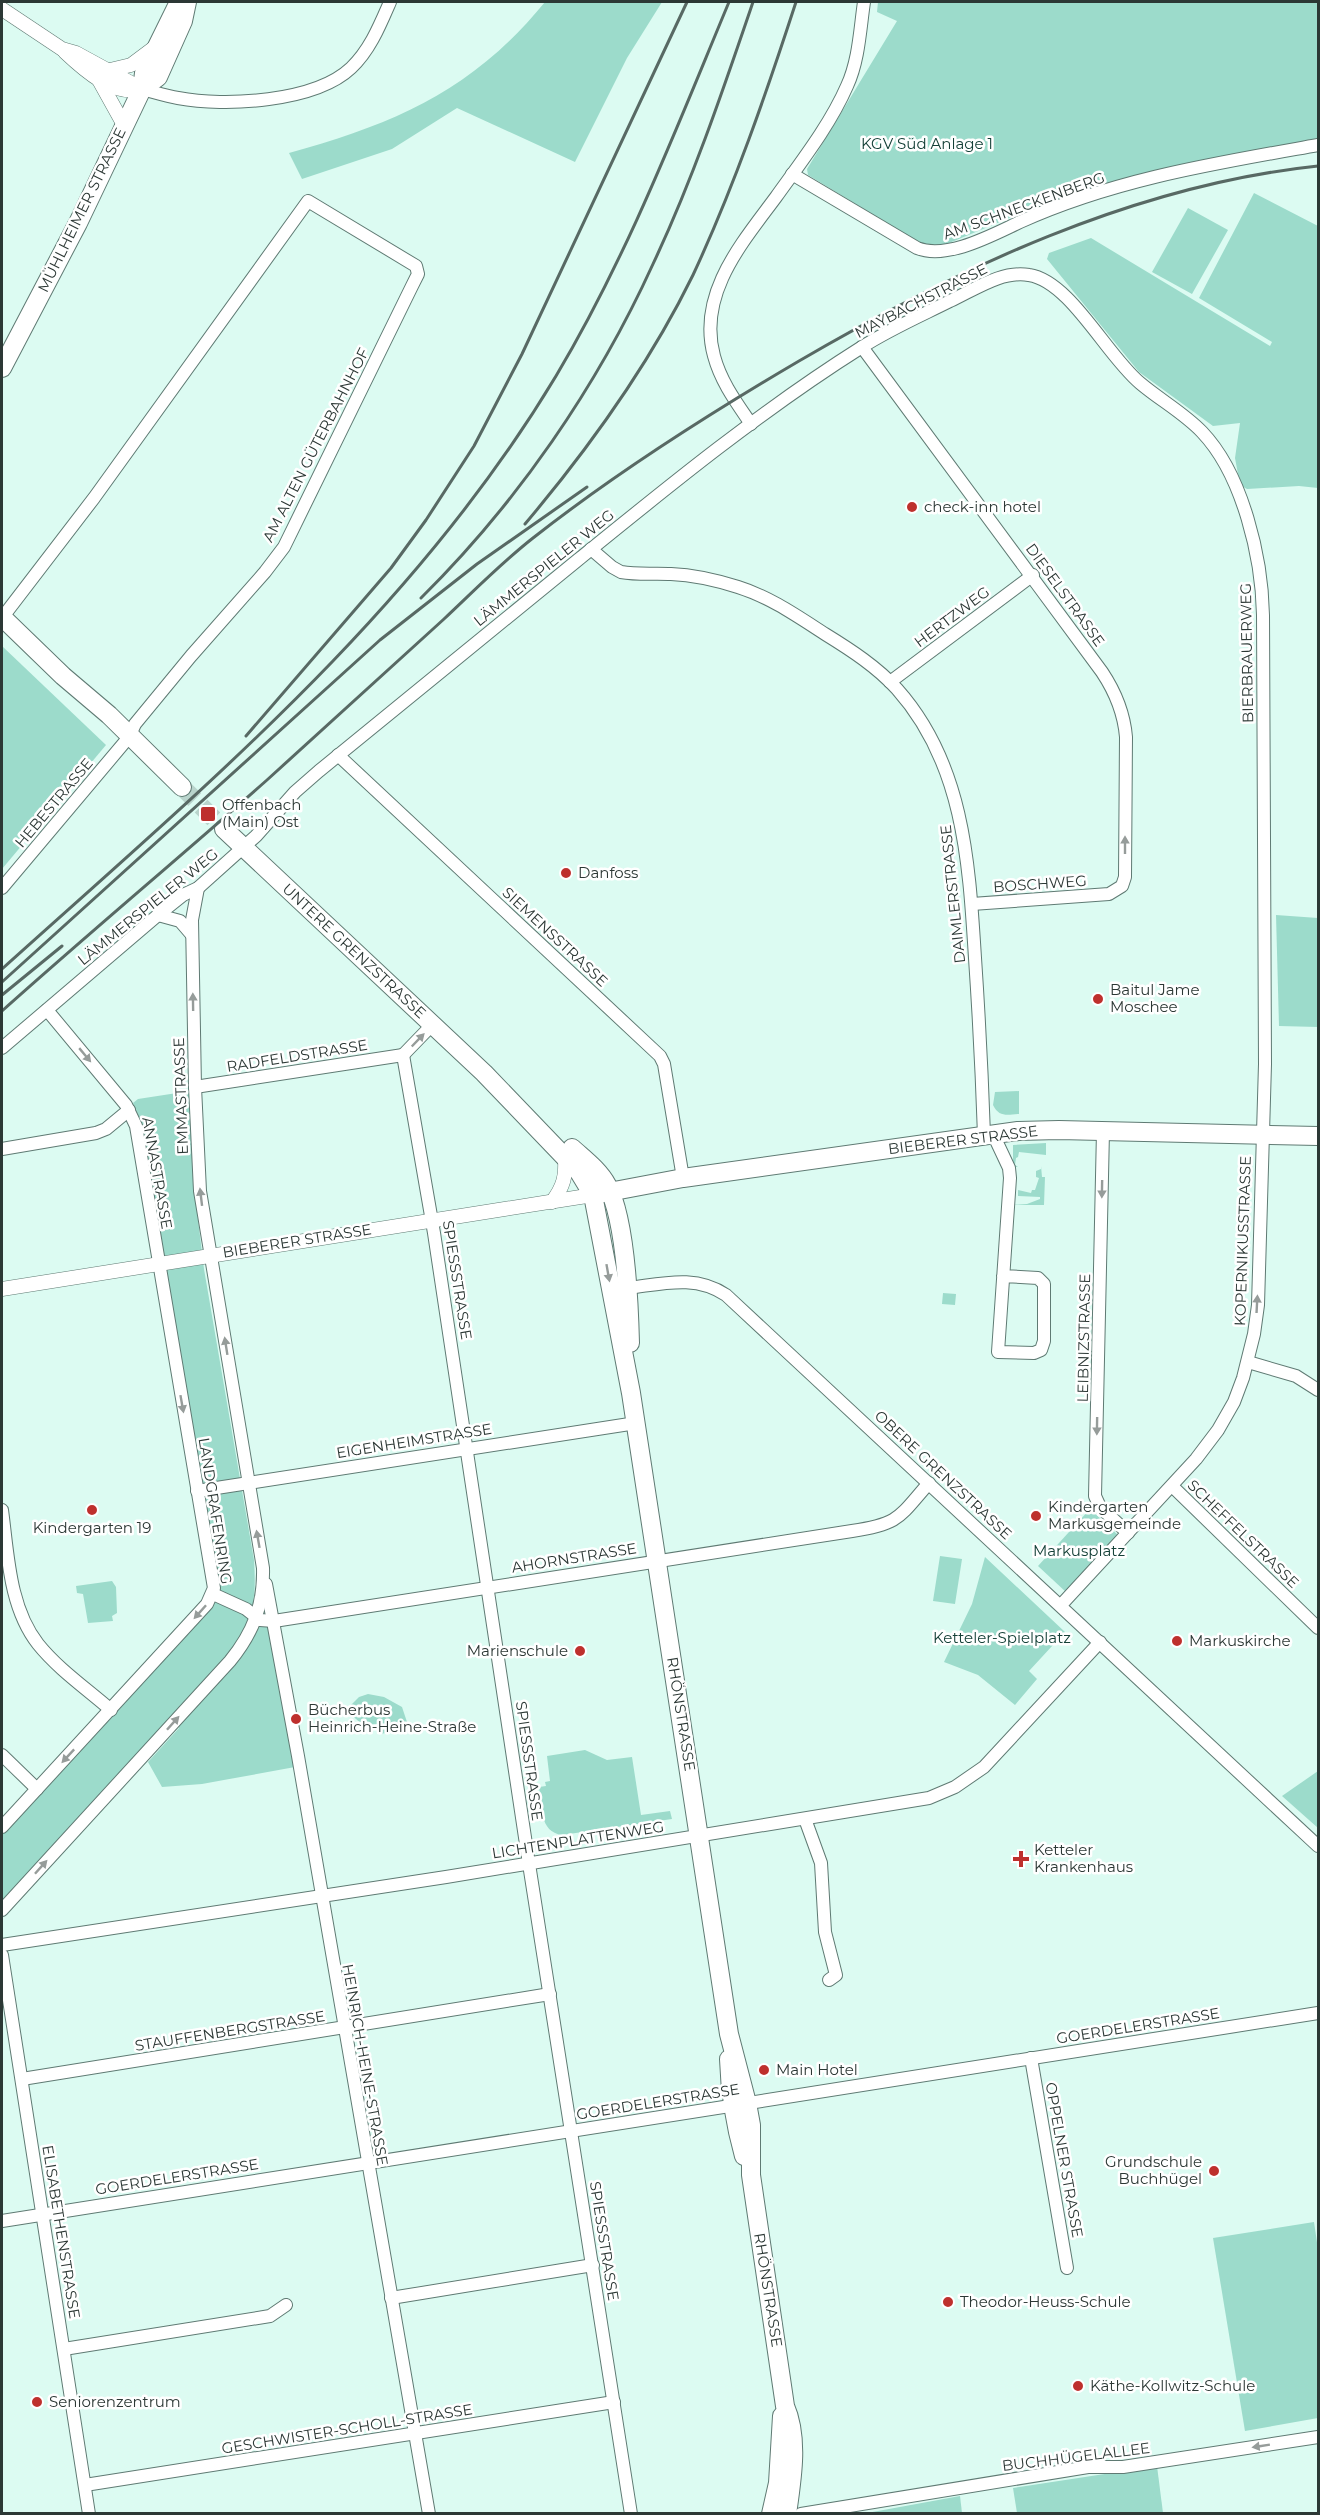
<svg xmlns="http://www.w3.org/2000/svg" width="1320" height="2515" font-family="Montserrat,sans-serif">
  <rect width="100%" height="100%" fill="#dcfbf2"/>
  <!-- green -->
  <g fill="#9cdbcb">
    <path d="M545,2H662L627,58L575,162L457,108L392,149L302,179L289,153C397,123 473,90 545,2Z"/>
    <path d="M878,2H1318V138L1165,169L1041,205L942,246L923,245L808,175L807,169L897,21L877,12Z"/>
    <path d="M1254,193L1318,226V488L1299,486L1247,489L1240,485L1235,458L1240,423L1213,426L1139,372L1047,259L1049,253L1091,238L1270,346L1272,342L1199,298Z"/>
    <path d="M1188,208L1228,230L1192,294L1152,272Z"/>
    <path d="M2,646L106,745L2,869Z"/>
    <path d="M1276,915L1318,918V1027L1279,1026Z"/>
    <path d="M190,1091L193,1178L204,1269L254,1560C257,1606 252,1622 226,1658L2,1902V1832L219,1589L142,1125L133,1103L138,1099Z"/>
    <path d="M1019,1091V1114C1006,1115 999,1117 993,1105L995,1092Z"/>
    <path d="M1046,1143V1155L1019,1152L1018,1157L1016,1158L1015,1165L1018,1167H1013V1145Z"/>
    <path d="M1041,1166L1042,1177H1045L1044,1205H1011L1027,1204L1040,1199V1197L1018,1196V1190L1031,1193L1032,1190H1035L1039,1178L1036,1177V1171L1041,1169Z"/>
    <path d="M943,1293L956,1294L955,1305L942,1304Z"/>
    <path d="M1090,1509L1119,1536L1067,1593L1038,1566Z"/>
    <path d="M940,1556L962,1559L955,1604L933,1601Z"/>
    <path d="M985,1557L1065,1632L1029,1671L1037,1679L1015,1705L978,1675L944,1662L972,1604Z"/>
    <path d="M112,1581L116,1587L117,1613L112,1616L113,1621L88,1623L83,1594L77,1593L76,1586Z"/>
    <path d="M262,1625L269,1627L295,1767L202,1784L162,1787L148,1762L179,1728L178,1726L257,1628Z"/>
    <path d="M368,1694L384,1697L402,1707L409,1728L381,1734L377,1724L365,1726C358,1720 348,1716 351,1705L359,1697Z"/>
    <path d="M585,1750L607,1760L632,1757L641,1815L670,1811L672,1819L562,1835C539,1832 542,1806 539,1787L546,1786L545,1782L550,1781L547,1756Z"/>
    <path d="M1318,1771V1828L1282,1796Z"/>
    <path d="M1314,2222L1318,2249V2418L1245,2431L1213,2238Z"/>
    <path d="M1157,2466L1163,2513H1017L1013,2488Z"/>
    <path d="M960,2496L962,2513H867Z"/>
  </g>
  <g fill="none" stroke-linecap="round" stroke-linejoin="round">
    <!-- primary-tunnel -->
    <path stroke="#b9d4cc" stroke-width="18" stroke-dasharray="18 9" stroke-linecap="butt" d="M182,787L224,829"/>
    <defs>
      <g id="minor">
        <path d="M142,89C154,92 166,96 178,98C225,107 315,102 351,68C370,50 380,25 390,2"/>
        <path d="M792,174L917,248C947,260 992,235 1020,222C1115,179 1217,163 1318,145"/>
        <path d="M862,347L1102,672C1116,693 1124,713 1126,737L1125,877L1122,886L1109,894L972,904"/>
        <path d="M751,424C736,402 721,382 714,356C697,294 742,243 776,197C801,162 830,125 847,86C859,60 860,29 864,2"/>
        <path d="M591,549L612,567L621,572C638,575 655,573 671,574C694,575 716,580 738,587C770,597 797,616 825,634C851,650 877,667 897,689C964,764 969,863 975,958C979,1017 982,1076 984,1135"/>
        <path d="M890,682L1033,575"/>
        <path d="M338,755L660,1056L664,1064L683,1178"/>
        <path d="M2,888L129,737L135,724L191,656L265,572L284,547L412,286L418,274L416,266L308,201L94,498L2,618"/>
        <path d="M158,915L180,921L192,935"/>
        <path d="M2,1048L158,915L183,895L198,888L256,836L295,792L319,771C405,700 493,630 579,559C670,485 762,410 862,347C890,329 920,316 950,301C974,290 1002,270 1029,275C1070,281 1107,356 1140,383C1160,400 1184,413 1202,432C1243,475 1262,558 1263,615L1265,1064L1258,1305L1254,1334L1243,1378L1234,1402L1218,1430L1196,1459L1061,1605"/>
        <path d="M403,1055L434,1233L529,1864L631,2514"/>
        <path d="M403,1055L433,1024"/>
        <path d="M195,1087L403,1055"/>
        <path d="M1103,1131L1095,1496L1100,1507L1128,1533"/>
        <path d="M993,1134L1009,1168L1010,1178L998,1352L1034,1353L1041,1350L1044,1341V1284L1038,1278L1003,1276"/>
        <path d="M2,1149L96,1133L106,1129L129,1110"/>
        <path d="M628,1288C662,1284 695,1274 726,1295L1318,1846"/>
        <path d="M1248,1362L1296,1376L1318,1390"/>
        <path d="M1172,1486L1318,1628"/>
        <path d="M197,1491L636,1423"/>
        <path d="M2,1510C8,1554 9,1607 38,1644C58,1669 87,1689 111,1710"/>
        <path d="M266,1584L298,1756L429,2514"/>
        <path d="M213,1594L246,1609L260,1620L274,1621L852,1531C900,1524 899,1517 929,1483"/>
        <path d="M2,1755L37,1789"/>
        <path d="M805,1819L821,1863L825,1932L836,1975L829,1980"/>
        <path d="M2,1827L207,1604L214,1588L136,1126L126,1105L47,1010"/>
        <path d="M2,1910L230,1661C253,1633 264,1605 263,1568L200,1191L195,1087L192,920L198,888"/>
        <path d="M2,1945L446,1877L929,1798L955,1787L984,1767L1100,1642"/>
        <path d="M2,1955L89,2514"/>
        <path d="M1031,2058L1067,2268"/>
        <path d="M22,2079L550,1994"/>
        <path d="M2,2221L1318,2013"/>
        <path d="M391,2298L593,2265"/>
        <path d="M64,2349L270,2316L286,2305"/>
        <path d="M85,2485L614,2402"/>
        <path d="M801,2514L1088,2467H1123L1318,2437"/>
      </g>
      <g id="tertiary">
        <path d="M2,9L62,49L76,53L142,89"/>
        <path d="M65,52C84,70 114,97 142,89"/>
        <path d="M110,70L131,65L155,47"/>
        <path d="M99,80L124,125"/>
        <path d="M552,1202C564,1186 566,1176 565,1157"/>
        <path d="M2,1289L593,1195"/>
      </g>
      <g id="primary">
        <path d="M142,89L158,77L183,21L187,2"/>
        <path d="M2,368L78,223L142,89L144,73L179,2"/>
        <path d="M2,617L63,676L109,715L182,787"/>
        <path d="M224,829L484,1073L579,1172L593,1195L631,1393L729,2034L747,2103L751,2125V2175L785,2406C799,2438 792,2479 787,2514"/>
        <path d="M572,1148C584,1159 599,1170 607,1185C626,1219 629,1303 630,1343"/>
        <path d="M593,1195L683,1178L1018,1131L1059,1130L1318,1136"/>
        <path d="M729,2059C730,2093 735,2124 744,2156"/>
        <path d="M771,2514L778,2483L782,2416"/>
      </g>
    </defs>
    <!-- minor casing -->
    <use href="#minor" stroke="#5f7a73" stroke-width="14"/>
    <!-- tertiary casing -->
    <use href="#tertiary" stroke="#5f7a73" stroke-width="15"/>
    <!-- primary casing -->
    <use href="#primary" stroke="#5f7a73" stroke-width="20"/>
    <!-- minor -->
    <use href="#minor" stroke="#fff" stroke-width="12"/>
    <!-- tertiary -->
    <use href="#tertiary" stroke="#fff" stroke-width="14"/>
    <!-- primary -->
    <use href="#primary" stroke="#fff" stroke-width="18"/>
    <!-- rail -->
    <g stroke="#586964" stroke-width="3">
      <path d="M525,524C590,447 649,365 693,275C734,187 766,94 796,2"/>
      <path d="M421,598C517,503 597,387 653,264C693,179 723,90 753,2"/>
      <path d="M246,736L391,568L426,520L474,446L522,354L687,2"/>
      <path d="M2,969C204,787 414,613 556,376C627,257 676,129 729,2"/>
      <path d="M2,982L380,640L477,564L587,487"/>
      <path d="M2,995L62,946"/>
      <path d="M2,1011C89,933 179,858 267,780C326,727 385,673 444,619C474,591 501,563 533,538C617,472 707,415 799,361C957,269 1134,185 1318,166"/>
    </g>
  </g>
  <!-- one-way arrows -->
  <defs><path id="oneway-solid" d="M-6-.8H1V-3.2L6.5 0L1 3.2V.8H-6Z" transform="scale(1.5)"/></defs>
  <g fill="#969c9a">
    <use href="#oneway-solid" transform="translate(1125 845) rotate(-90)"/>
    <use href="#oneway-solid" transform="translate(193 1002) rotate(-91)"/>
    <use href="#oneway-solid" transform="translate(418 1040) rotate(-46)"/>
    <use href="#oneway-solid" transform="translate(85 1055) rotate(50)"/>
    <use href="#oneway-solid" transform="translate(1102 1189) rotate(91)"/>
    <use href="#oneway-solid" transform="translate(201 1197) rotate(-97)"/>
    <use href="#oneway-solid" transform="translate(608 1273) rotate(80)"/>
    <use href="#oneway-solid" transform="translate(1257 1304) rotate(-87)"/>
    <use href="#oneway-solid" transform="translate(226 1346) rotate(-99)"/>
    <use href="#oneway-solid" transform="translate(182 1404) rotate(80)"/>
    <use href="#oneway-solid" transform="translate(1097 1426) rotate(91)"/>
    <use href="#oneway-solid" transform="translate(258 1539) rotate(-100)"/>
    <use href="#oneway-solid" transform="translate(200 1612) rotate(132)"/>
    <use href="#oneway-solid" transform="translate(173 1723) rotate(-48)"/>
    <use href="#oneway-solid" transform="translate(68 1756) rotate(133)"/>
    <use href="#oneway-solid" transform="translate(41 1867) rotate(-48)"/>
    <use href="#oneway-solid" transform="translate(1261 2446) rotate(171)"/>
  </g>
  <!-- markers -->
  <g fill="#be302d" stroke="#fff" stroke-width="2">
    <circle cx="912" cy="507" r="6"/>
    <rect x="200" y="806" width="16" height="16" rx="3"/>
    <circle cx="566" cy="873" r="6"/>
    <circle cx="1098" cy="999" r="6"/>
    <circle cx="92" cy="1510" r="6"/>
    <circle cx="1036" cy="1516" r="6"/>
    <circle cx="1177" cy="1641" r="6"/>
    <circle cx="580" cy="1651" r="6"/>
    <circle cx="296" cy="1719" r="6"/>
    <path d="M1018 1850h6v6h6v6h-6v6h-6v-6h-6v-6h6z"/>
    <circle cx="764" cy="2070" r="6"/>
    <circle cx="1214" cy="2171" r="6"/>
    <circle cx="948" cy="2302" r="6"/>
    <circle cx="1078" cy="2386" r="6"/>
    <circle cx="37" cy="2402" r="6"/>
  </g>
  <g text-anchor="middle" stroke-width="5" stroke-linejoin="round" paint-order="stroke">
    <!-- park labels -->
    <g font-size="15" fill="#144037" stroke="#fff">
      <text x="927" y="149">KGV Süd Anlage 1</text>
      <text x="1079" y="1556">Markusplatz</text>
      <text x="1002" y="1643">Ketteler-Spielplatz</text>
    </g>
    <!-- street labels -->
    <g font-size="15" fill="#2c3835" stroke="#fff">
      <text transform="translate(1024 206) rotate(-20)" y="5">AM SCHNECKENBERG</text>
      <text transform="translate(82 210) rotate(-64)" y="5">MÜHLHEIMER STRASSE</text>
      <text transform="translate(921 301) rotate(-27)" y="5">MAYBACHSTRASSE</text>
      <text transform="translate(316 445) rotate(-63)" y="5">AM ALTEN GÜTERBAHNHOF</text>
      <text transform="translate(544 568) rotate(-39)" y="5">LÄMMERSPIELER WEG</text>
      <text transform="translate(1065 595) rotate(54)" y="5">DIESELSTRASSE</text>
      <text transform="translate(952 617) rotate(-37)" y="5">HERTZWEG</text>
      <text transform="translate(1247 653) rotate(-91)" y="5">BIERBRAUERWEG</text>
      <text transform="translate(54 803) rotate(-50)" y="5">HEBESTRASSE</text>
      <text transform="translate(1040 884) rotate(-4)" y="5">BOSCHWEG</text>
      <text transform="translate(953 894) rotate(-96)" y="5">DAIMLERSTRASSE</text>
      <text transform="translate(148 907) rotate(-39)" y="5">LÄMMERSPIELER WEG</text>
      <text transform="translate(555 937) rotate(43)" y="5">SIEMENSSTRASSE</text>
      <text transform="translate(354 951) rotate(43)" y="5">UNTERE GRENZSTRASSE</text>
      <text transform="translate(297 1056) rotate(-9)" y="5">RADFELDSTRASSE</text>
      <text transform="translate(181 1096) rotate(-92)" y="5">EMMASTRASSE</text>
      <text transform="translate(963 1140) rotate(-7)" y="5">BIEBERER STRASSE</text>
      <text transform="translate(157 1173) rotate(80)" y="5">ANNASTRASSE</text>
      <text transform="translate(297 1241) rotate(-9)" y="5">BIEBERER STRASSE</text>
      <text transform="translate(1243 1241) rotate(-88)" y="5">KOPERNIKUSSTRASSE</text>
      <text transform="translate(457 1280) rotate(81)" y="5">SPIESSSTRASSE</text>
      <text transform="translate(1084 1338) rotate(-89)" y="5">LEIBNIZSTRASSE</text>
      <text transform="translate(414 1441) rotate(-9)" y="5">EIGENHEIMSTRASSE</text>
      <text transform="translate(943 1475) rotate(43)" y="5">OBERE GRENZSTRASSE</text>
      <text transform="translate(215 1511) rotate(81)" y="5">LANDGRAFENRING</text>
      <text transform="translate(1243 1534) rotate(44)" y="5">SCHEFFELSTRASSE</text>
      <text transform="translate(574 1558) rotate(-9)" y="5">AHORNSTRASSE</text>
      <text transform="translate(681 1714) rotate(81)" y="5">RHÖNSTRASSE</text>
      <text transform="translate(529 1761) rotate(82)" y="5">SPIESSSTRASSE</text>
      <text transform="translate(578 1840) rotate(-9)" y="5">LICHTENPLATTENWEG</text>
      <text transform="translate(1138 2026) rotate(-9)" y="5">GOERDELERSTRASSE</text>
      <text transform="translate(230 2031) rotate(-9)" y="5">STAUFFENBERGSTRASSE</text>
      <text transform="translate(365 2065) rotate(80)" y="5">HEINRICH-HEINE-STRASSE</text>
      <text transform="translate(658 2102) rotate(-9)" y="5">GOERDELERSTRASSE</text>
      <text transform="translate(1064 2160) rotate(80)" y="5">OPPELNER STRASSE</text>
      <text transform="translate(177 2177) rotate(-9)" y="5">GOERDELERSTRASSE</text>
      <text transform="translate(61 2232) rotate(81)" y="5">ELISABETHENSTRASSE</text>
      <text transform="translate(604 2241) rotate(81)" y="5">SPIESSSTRASSE</text>
      <text transform="translate(768 2290) rotate(81)" y="5">RHÖNSTRASSE</text>
      <text transform="translate(347 2429) rotate(-9)" y="5">GESCHWISTER-SCHOLL-STRASSE</text>
      <text transform="translate(1076 2457) rotate(-7)" y="5">BUCHHÜGELALLEE</text>
    </g>
    <!-- poi labels -->
    <g font-size="15" fill="#2c3835" stroke="#fff" text-anchor="start">
      <text x="924" y="512">check-inn hotel</text>
      <text x="222" y="810">Offenbach<tspan x="222" dy="17">(Main) Ost</tspan></text>
      <text x="578" y="878">Danfoss</text>
      <text x="1110" y="995">Baitul Jame<tspan x="1110" dy="17">Moschee</tspan></text>
      <text x="1048" y="1512">Kindergarten<tspan x="1048" dy="17">Markusgemeinde</tspan></text>
      <text x="92" y="1533" text-anchor="middle">Kindergarten 19</text>
      <text x="1189" y="1646">Markuskirche</text>
      <text x="568" y="1656" text-anchor="end">Marienschule</text>
      <text x="308" y="1715">Bücherbus<tspan x="308" dy="17">Heinrich-Heine-Straße</tspan></text>
      <text x="1034" y="1855">Ketteler<tspan x="1034" dy="17">Krankenhaus</tspan></text>
      <text x="776" y="2075">Main Hotel</text>
      <text x="1202" y="2167" text-anchor="end">Grundschule<tspan x="1202" dy="17">Buchhügel</tspan></text>
      <text x="960" y="2307">Theodor-Heuss-Schule</text>
      <text x="1090" y="2391">Käthe-Kollwitz-Schule</text>
      <text x="49" y="2407">Seniorenzentrum</text>
    </g>
  </g>
  <!-- border -->
  <rect width="1320" height="2515" fill="none" stroke="#2c3835" stroke-width="6"/>
</svg>
